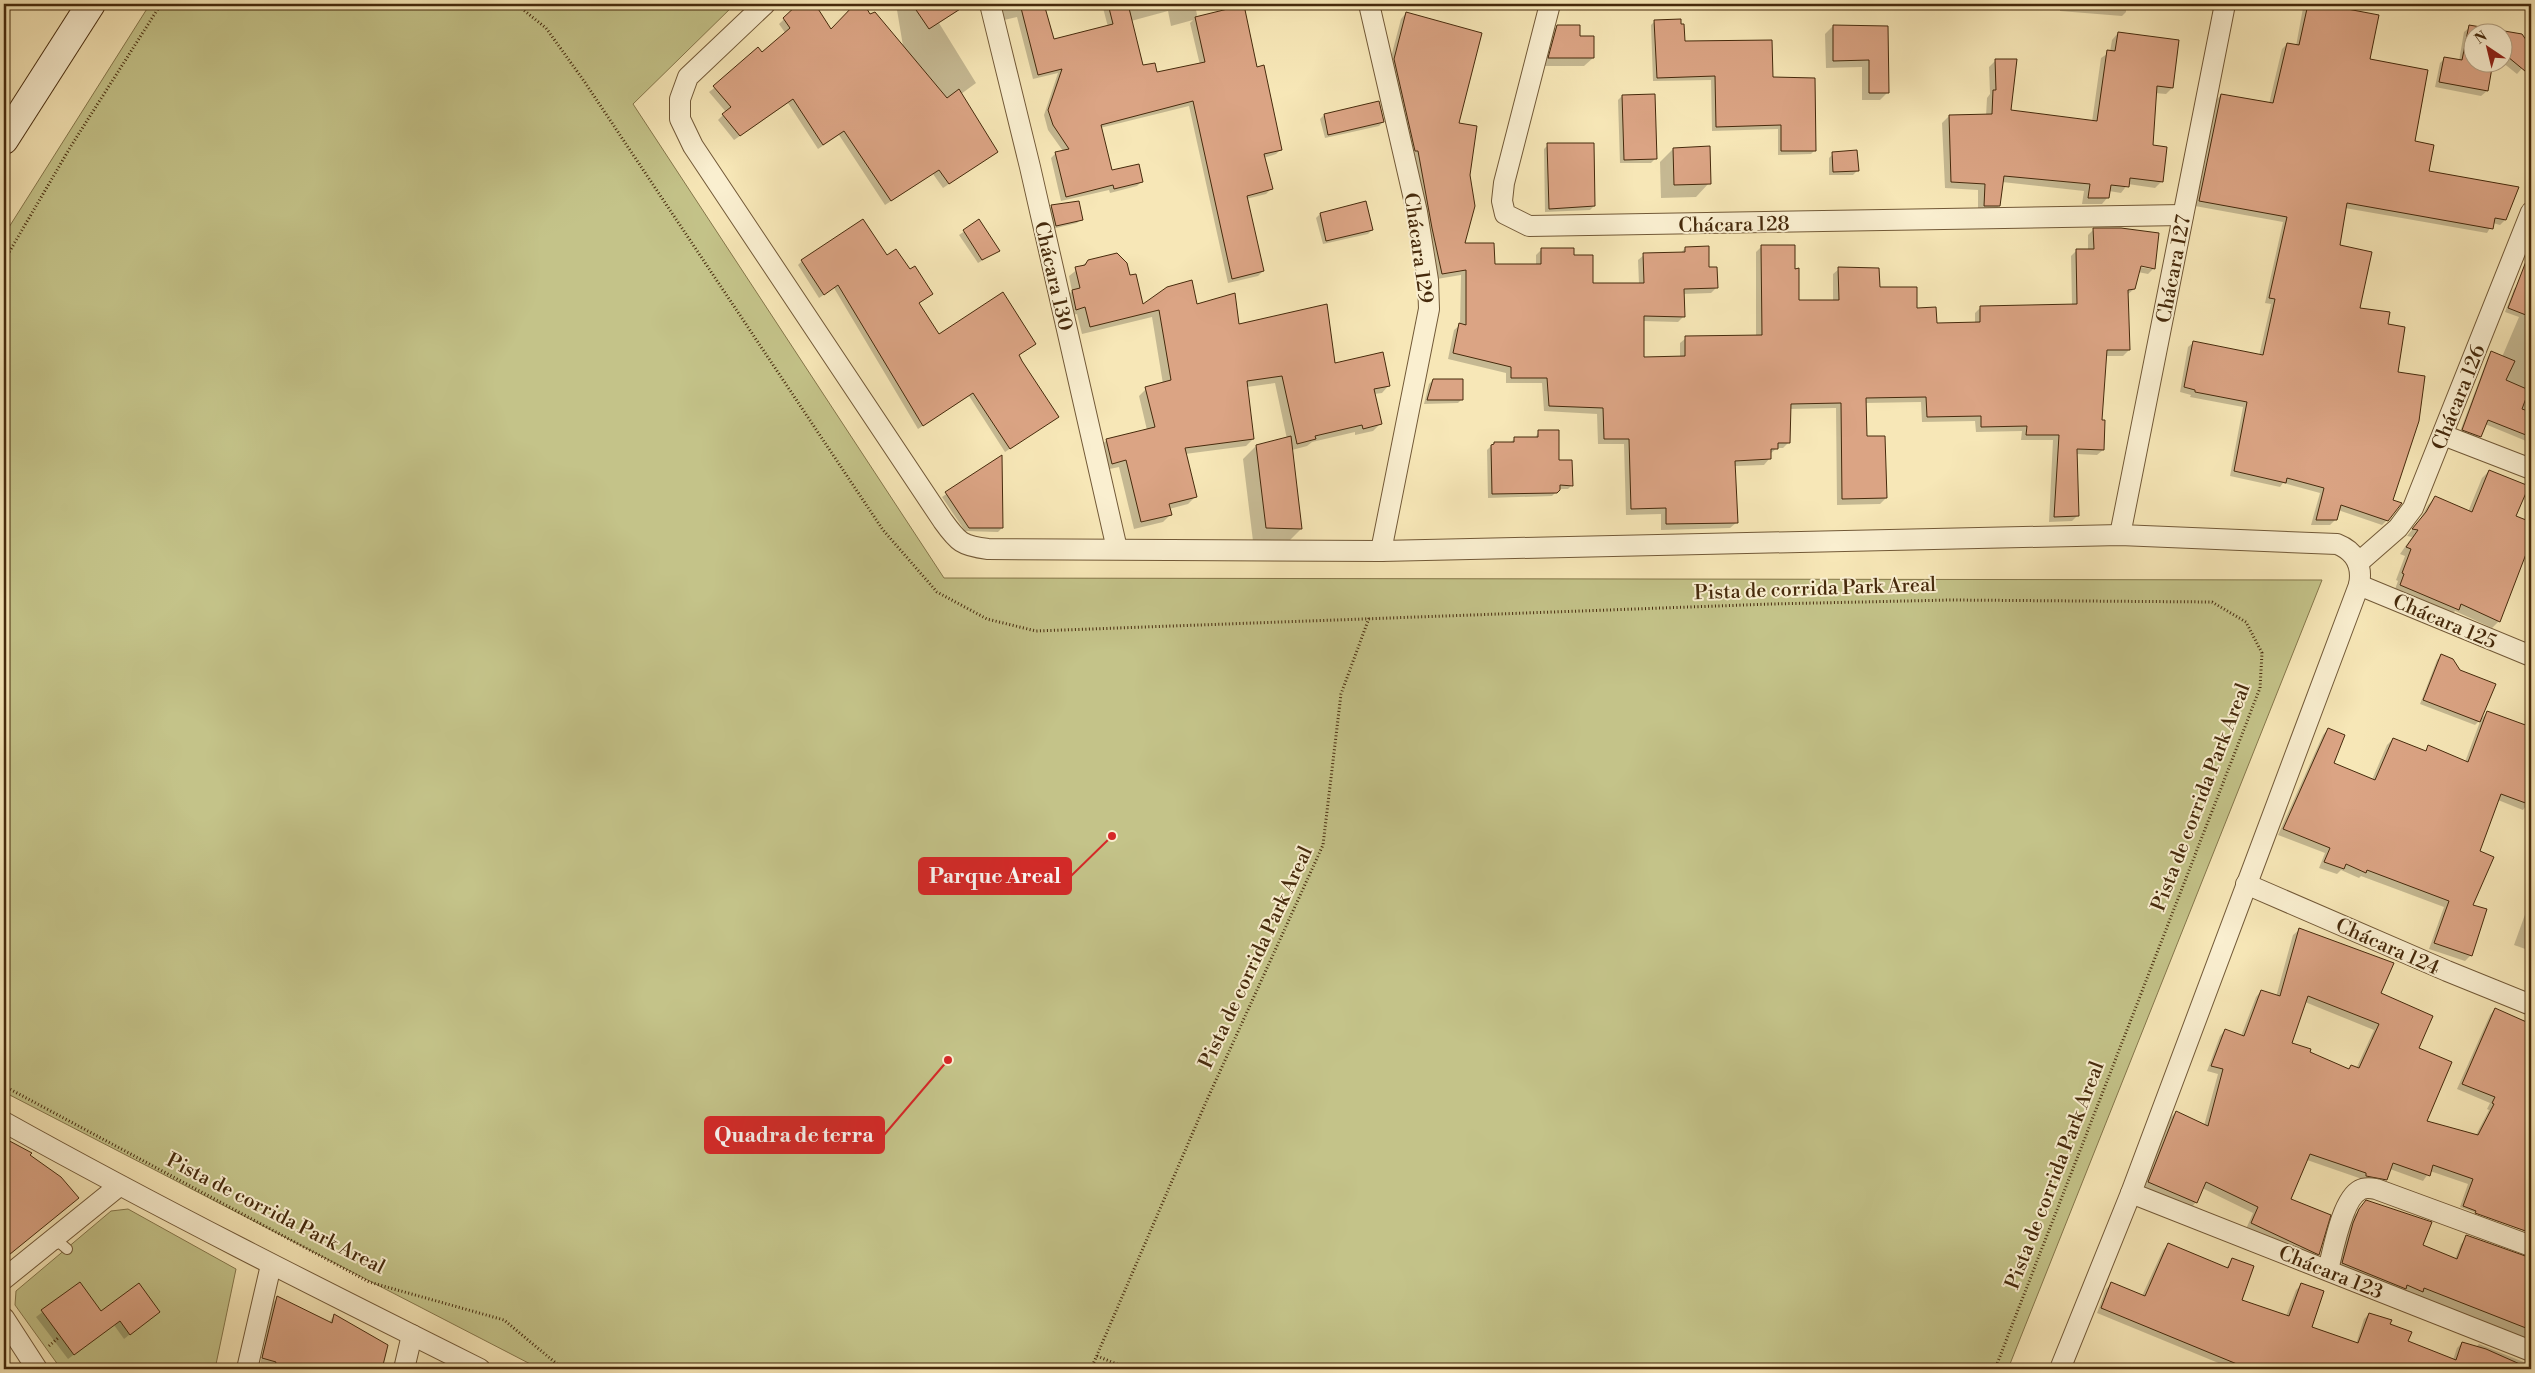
<svg xmlns="http://www.w3.org/2000/svg" width="2535" height="1373" font-family="'Libre Bodoni',serif">
  <rect width="100%" height="100%" fill="#f7e7b7"/>
  <filter id="stains"><feTurbulence type="fractalNoise" baseFrequency=".004" numOctaves="4"/><feColorMatrix values="0 0 0 0 .2 0 0 0 0 .09 0 0 0 0 .02 0 0 0 .5 -.17"/></filter>
  <radialGradient id="worn" r=".72"><stop offset=".6" stop-color="#630" stop-opacity="0"/><stop offset="1" stop-color="#630" stop-opacity=".3"/></radialGradient>
  <!-- green -->
  <g fill="#c4c389" stroke="#85764a">
    <path d="M150,4H735L633,104L944,578L2322,580L2008,1369H540L4,1092V235Z"/>
    <path d="M128,1209L236,1269L215,1369H61L15,1305L16,1291L111,1211Z"/>
  </g>
  <!-- shadow -->
  <g fill="#0003" fill-rule="evenodd">
    <path d="M800,4H813L831,31L857,4H862L870,16L903,46L896,4H968L939,23L976,83L961,94L997,152L943,188L933,174L885,205L839,135L818,149L788,103L734,140L718,120L726,112L709,92L786,34L779,24Z"/>
    <path d="M1000,4H1043L1053,41L1108,27L1102,4H1195L1197,15L1195,18L1243,6L1256,68L1281,149L1276,154L1264,158L1271,189L1266,194L1246,199L1263,271L1258,276L1228,283L1189,106L1100,128L1111,172L1142,181L1137,186L1110,193L1109,190L1061,201L1051,158L1056,153L1063,151L1048,130L1044,115L1058,73L1033,79L1017,17L1004,20ZM1168,11L1171,26L1193,20L1190,23L1200,65L1156,73L1143,67L1131,21Z"/>
    <path d="M2061,4H2126V12L2122,16L2060,11Z"/>
    <path d="M2308,4L2378,16L2369,60L2414,142L2427,172L2505,220L2500,225L2493,223L2487,233L2345,208L2339,246L2358,309L2387,325L2396,373L2391,500L2387,520L2382,525L2338,510L2335,520L2330,525H2311L2320,493L2283,483L2280,487L2230,476L2243,407L2190,397L2191,395L2180,392L2188,347L2194,342L2259,356L2271,304L2265,303L2283,222L2195,206L2216,100L2221,95L2269,104L2282,49L2287,44L2296,46L2303,8Z"/>
    <path d="M2436,4H2449L2447,6Z"/>
    <path d="M1406,13L1457,124L1469,175L1464,244L1494,266L1536,265V255L1542,249L1573,256L1591,285L1639,284L1638,260L1644,255L1680,254L1685,248L1708,269L1716,288L1711,293L1683,294L1684,316L1678,322L1643,321V358L1680,357V343L1686,338L1756,336V252L1762,246L1794,270L1798,301H1833V274L1839,269L1916,309L1935,325L1975,324V313L1981,307L2072,305L2071,256L2077,250H2088V235L2093,230L2154,268L2148,274L2138,272L2134,289L2127,295L2129,350L2123,356H2105L2100,421L2103,450L2097,455L2076,454L2078,515L2072,521L2049,522L2053,440H2021L2022,431L1976,432L1975,421L1922,422L1921,402L1865,403L1866,438L1886,498L1880,504L1837,505L1836,408L1789,409V442L1783,448H1777L1770,454L1769,459L1764,465L1734,466L1736,523L1730,528L1661,530V514L1626,515L1624,444H1598L1597,414L1544,411L1542,383H1506V373L1448,359L1454,330L1460,325L1461,275L1437,279L1389,65L1401,19ZM2135,264L2151,267V269L2135,266Z"/>
    <path d="M1655,21L1684,43L1772,79L1815,150L1811,154L1778,155V129L1712,131L1711,80L1653,81L1651,25Z"/>
    <path d="M1557,26L1578,37L1593,58L1584,66H1541L1549,35Z"/>
    <path d="M1833,26L1887,27L1888,92L1880,100H1862V67L1826,68L1825,34Z"/>
    <path d="M2470,27L2521,35L2531,49L2529,51L2531,58L2517,74L2502,62V32H2472V62L2487,91L2481,96L2435,87L2440,63L2445,58L2459,61L2464,32Z"/>
    <path d="M2118,33L2172,88L2166,94L2155,93L2151,146L2162,181L2155,188L2128,184L2121,193L2109,191L2108,197L2102,204H2082L2084,191L2002,182L1999,206L1993,212L1978,213V190L1945,188L1942,123L1949,116H1986L1987,98L1990,94L1989,67L1996,60L2010,111L2092,122L2101,58L2110,52L2112,40Z"/>
    <path d="M1622,96L1655,159L1651,163H1620L1618,100Z"/>
    <path d="M1324,115L1383,122L1379,126L1325,138L1320,119Z"/>
    <path d="M1548,145L1594,206L1590,210L1545,212L1544,149Z"/>
    <path d="M1673,149L1709,183L1696,197L1661,198L1660,162Z"/>
    <path d="M1833,154L1857,171L1853,175H1829V158Z"/>
    <path d="M1052,206L1081,219L1077,223L1052,229L1048,210Z"/>
    <path d="M1320,214L1372,230L1368,234L1323,244L1316,218Z"/>
    <path d="M979,221L998,251L978,263L959,235Z"/>
    <path d="M886,257L927,298L918,304L939,336L1034,344L1018,356L1057,417L1005,452L969,396L918,429L834,288L819,298L798,265L802,261Z"/>
    <path d="M1088,261L1129,276L1142,306L1196,305L1238,326L1389,385L1382,393L1374,394L1380,424L1373,431L1355,435V432L1312,442L1307,446L1292,450L1301,529L1288,542L1253,541L1243,459L1256,446L1287,439L1275,383L1247,387L1253,439L1246,446L1185,454L1195,497L1188,504L1169,509L1170,515L1163,522L1134,529L1119,467L1105,470L1099,447L1107,440L1147,430L1139,396L1146,389L1163,384L1152,317L1082,334L1077,314L1069,316L1065,298L1072,291L1069,276Z"/>
    <path d="M2518,285L2530,290L2531,287V443L2485,424L2476,440L2459,434L2488,357L2492,353L2502,357L2519,317L2505,312L2514,289Z"/>
    <path d="M1433,380L1462,399L1458,403L1424,404L1429,384Z"/>
    <path d="M1539,431L1572,485L1568,489H1559L1552,496L1488,498L1487,450L1494,443H1510L1514,439L1535,438Z"/>
    <path d="M1001,457L1002,528L998,532L965,531L942,497Z"/>
    <path d="M2489,471L2515,517L2531,524V536L2499,621L2492,628L2455,611L2451,616L2394,592L2398,581L2396,580L2405,556L2400,554L2412,537L2407,536L2419,521L2428,505L2435,498L2468,512L2482,478Z"/>
    <path d="M2441,656L2479,721L2487,713L2531,729V799L2523,810L2498,800L2479,851L2472,905L2471,955L2465,961L2429,949L2444,907L2361,876L2359,878L2341,870L2337,874L2319,868L2325,853L2278,835L2323,735L2328,729L2332,764L2372,780L2387,745L2393,739L2424,752L2429,747L2465,762L2481,719L2475,725L2420,704L2437,660Z"/>
    <path d="M2531,898V951L2514,945Z"/>
    <path d="M2299,930L2379,994L2417,1049L2425,1122L2476,1135L2489,1110L2487,1109L2490,1103L2457,1089L2490,1015L2495,1009L2520,1038L2531,1043V1233L2460,1207L2468,1184L2430,1171L2423,1181L2390,1169L2386,1180L2380,1185L2361,1182L2362,1179L2307,1160L2289,1200L2318,1254L2313,1260L2246,1229L2253,1213L2202,1188L2196,1202L2191,1208L2143,1188L2170,1118L2176,1112L2204,1126L2218,1074L2207,1071L2220,1036L2225,1030L2241,1036L2256,997L2261,991L2276,997L2293,935ZM2305,1002L2374,1030L2356,1069L2351,1067L2348,1070L2290,1044Z"/>
    <path d="M4,1140L30,1153L28,1155L71,1204L4,1259Z"/>
    <path d="M2368,1201L2421,1246L2455,1259L2461,1244L2466,1239L2531,1265V1346L2337,1268L2354,1216Z"/>
    <path d="M2168,1245L2226,1268L2232,1260L2241,1301L2286,1316L2296,1290L2301,1285L2310,1328L2356,1344L2364,1319L2369,1314L2388,1325L2407,1342L2453,1360L2457,1348L2462,1343L2476,1347L2479,1344L2526,1363H2531V1369H2233L2097,1313L2106,1289L2111,1284L2142,1296L2163,1250Z"/>
    <path d="M79,1284L101,1313L158,1312L124,1339L114,1325L68,1359L36,1317Z"/>
    <path d="M277,1298L329,1323L334,1315L387,1345L381,1369H259L273,1303Z"/>
    <path d="M961,1363L974,1369H956Z"/>
  </g>
  <!-- building -->
  <g fill="#dba484" stroke="#462a0c" fill-rule="evenodd">
    <path d="M798,4H815L831,29L855,4H864L870,14L875,12L947,98L959,89L998,152L949,184L939,170L891,201L844,131L823,145L793,99L740,136L722,114L731,107L713,86L758,47L762,52L790,28L783,18Z"/>
    <path d="M912,4H968L929,29Z"/>
    <path d="M1020,4H1044L1054,39L1113,24L1108,4H1128L1143,65L1155,63L1157,72L1205,62L1195,17L1244,5L1257,67L1264,65L1282,150L1264,154L1273,189L1247,196L1264,271L1232,279L1193,101L1101,125L1112,170L1139,164L1143,182L1114,189L1113,185L1066,197L1055,152L1069,149L1053,125L1048,110L1062,69L1038,75Z"/>
    <path d="M2308,4H2321L2379,15L2370,59L2428,70L2415,141L2434,145L2429,171L2519,187L2506,220L2495,218L2493,229L2347,203L2340,245L2372,252L2360,308L2390,312L2388,324L2405,327L2398,372L2425,376L2419,421L2393,500L2402,503L2388,521L2341,505L2337,520H2316L2324,488L2287,478L2286,483L2234,471L2247,402L2195,392V390L2184,387L2193,341L2263,355L2275,299L2269,298L2287,217L2199,201L2221,94L2273,103L2287,43L2299,45Z"/>
    <path d="M1406,12L1482,33L1459,123L1477,126L1470,175L1475,206L1465,243H1494L1495,264H1541V248H1574V255H1593V283H1644L1643,253L1685,252V247L1709,246V267H1717L1718,288L1684,289L1685,317L1644,316V357L1685,356V336L1762,335L1761,245H1795V269L1799,268V300H1839L1838,267L1879,268L1880,287H1917V308L1936,307L1937,323L1980,322V306L2077,304L2076,249H2094L2093,228H2121L2159,233L2155,269L2141,266L2135,289L2128,290L2130,350H2107L2102,420H2105L2104,450L2077,449L2079,516L2054,517L2059,435H2026L2027,426L1981,427V416L1927,417L1926,397L1866,398L1867,436H1885L1887,498L1842,499L1841,403L1791,404L1790,443H1778V449H1771V459L1735,461L1738,523L1666,524V508L1631,509L1629,439H1604L1603,408L1549,406L1547,378H1511V367L1453,353L1459,323L1466,325V270L1442,274L1432,228L1418,151H1415L1394,59Z"/>
    <path d="M1681,19V24H1684L1685,41L1772,40L1773,77L1815,78L1816,151H1781V125L1716,127L1715,76L1657,78L1654,20Z"/>
    <path d="M1557,25H1580V36H1594V58H1548Z"/>
    <path d="M1833,25L1888,26L1889,93H1869V60L1833,61Z"/>
    <path d="M2469,25L2522,34L2531,47V76L2502,52V32H2472V62H2493L2488,91L2439,82L2444,57L2462,60Z"/>
    <path d="M2118,32L2179,40L2173,88L2157,86L2153,145L2167,147L2163,182L2130,178L2129,187L2111,185L2109,198H2088L2090,184L2004,176L2000,206H1984L1985,184L1951,182L1949,115L1992,114L1993,90H1996L1995,59H2017L2011,110L2097,121L2107,50L2115,51Z"/>
    <path d="M1655,94L1657,159L1624,160L1622,95Z"/>
    <path d="M1379,101L1384,122L1328,135L1324,114Z"/>
    <path d="M1547,143H1594L1595,206L1549,209Z"/>
    <path d="M1710,146L1711,184L1674,185L1673,148Z"/>
    <path d="M1857,150L1859,171L1833,172L1832,152Z"/>
    <path d="M1079,201L1083,220L1056,226L1051,205Z"/>
    <path d="M1366,201L1373,230L1326,241L1320,213Z"/>
    <path d="M863,219L887,255L896,249L910,269L915,266L933,294L919,303L939,334L1003,292L1036,344L1019,355L1022,361L1059,417L1010,449L973,393L923,426L838,285L824,295L801,260Z"/>
    <path d="M979,219L1000,251L982,260L963,230Z"/>
    <path d="M2530,251L2531,252V317L2508,308Z"/>
    <path d="M1117,253L1127,263L1130,275L1136,274L1143,304L1167,287L1192,280L1197,304L1235,293L1239,324L1327,304L1335,363L1383,352L1390,386L1374,389L1382,424L1363,429L1362,425L1315,436L1316,439L1297,444L1282,376L1247,381L1254,439L1185,448L1197,497L1169,504L1172,515L1141,522L1126,460L1112,464L1106,439L1155,427L1145,387L1171,380L1159,310L1090,327L1085,307L1076,310L1072,290L1080,288L1075,267L1085,265L1088,260Z"/>
    <path d="M2491,351L2515,361L2506,380L2529,390L2522,409L2531,412V437L2488,420L2481,437L2462,430Z"/>
    <path d="M1433,379H1463V400H1427Z"/>
    <path d="M1538,430H1559V460H1572L1573,486L1560,485V490L1557,493L1492,494L1491,445L1494,444V442H1514V437H1538Z"/>
    <path d="M1291,436L1302,529L1266,528L1256,445Z"/>
    <path d="M1002,455L1003,528H969L945,492Z"/>
    <path d="M2489,470L2529,486L2516,516L2531,522V541L2500,622L2461,604L2459,610L2400,585L2404,574L2402,573L2411,549L2406,547L2418,530L2412,529L2426,512L2435,496L2472,512Z"/>
    <path d="M2441,654L2453,659L2460,670L2496,684L2480,722L2423,700Z"/>
    <path d="M2487,711L2531,727V805L2501,794L2480,851L2494,857L2473,905L2487,909L2472,956L2434,943L2449,901L2367,870L2366,873L2346,864L2344,869L2324,862L2330,848L2283,829L2328,728L2345,735L2334,763L2375,780L2393,738L2426,751L2428,745L2468,762Z"/>
    <path d="M2299,928L2394,963L2381,993L2433,1016L2419,1048L2452,1062L2427,1121L2478,1135L2494,1104L2492,1103L2495,1097L2462,1084L2495,1008L2531,1024V1233L2475,1213L2476,1211L2463,1206L2473,1179L2433,1165L2430,1176L2393,1163L2387,1180L2366,1176V1173L2310,1154L2291,1199L2331,1215L2319,1255L2251,1223L2258,1207L2206,1182L2197,1203L2148,1182L2176,1111L2208,1126L2223,1069L2211,1066L2225,1029L2244,1036L2261,990L2280,996ZM2308,996L2379,1024L2359,1068L2351,1065L2349,1069L2310,1052L2311,1049L2292,1043Z"/>
    <path d="M4,1138L32,1153L30,1155L61,1177L79,1198L4,1259Z"/>
    <path d="M2366,1200L2432,1222L2423,1245L2457,1259L2466,1235L2531,1258V1330L2424,1288L2423,1292L2407,1285L2406,1289L2342,1263L2353,1223L2359,1209Z"/>
    <path d="M2168,1243L2228,1268L2232,1258L2254,1266L2242,1300L2289,1316L2301,1283L2324,1291L2312,1327L2358,1343L2369,1313L2392,1320L2390,1324L2412,1332L2408,1341L2456,1360L2462,1342L2486,1349L2531,1369H2249L2101,1308L2111,1282L2145,1296Z"/>
    <path d="M80,1282L101,1311L139,1283L160,1312L130,1335L120,1321L74,1355L41,1310Z"/>
    <path d="M277,1296L332,1323L334,1314L388,1345L382,1369H274L276,1362L262,1358Z"/>
  </g>
  <g fill="none" stroke-linecap="round" stroke-linejoin="round">
    <defs>
      <path id="lane" d="M49,1245L60,1243L67,1249"/>
      <g id="street">
        <path d="M765,4L688,77L680,99V119L693,146L943,521C958,542 962,546 988,549L1381,551L2120,535L2337,544C2355,551 2363,565 2359,585L2131,1193L2060,1369"/>
        <path d="M990,4L1030,167L1117,549"/>
        <path d="M1369,4L1417,212L1428,280L1429,309L1381,551"/>
        <path d="M1550,4L1504,183L1502,201L1505,214L1529,226L2183,215"/>
        <path d="M2443,435L2531,469"/>
        <path d="M2120,535L2225,4"/>
        <path d="M2358,563L2398,528L2413,508L2531,212"/>
        <path d="M2359,585L2531,656"/>
        <path d="M2246,884L2447,971L2531,1005"/>
        <path d="M4,1122C160,1209 320,1289 480,1369"/>
        <path d="M2131,1193L2531,1351"/>
        <path d="M2328,1270C2333,1251 2342,1199 2360,1190C2365,1187 2371,1188 2376,1189L2531,1246"/>
        <path d="M4,1279L119,1186"/>
        <path d="M4,1318L37,1369"/>
        <path d="M247,1369L271,1265"/>
        <path d="M404,1369L412,1335"/>
      </g>
      <path id="secondary" d="M4,140L91,4"/>
    </defs>
    <!-- lane casing -->
    <use href="#lane" stroke="#725937" stroke-width="12"/>
    <!-- street casing -->
    <use href="#street" stroke="#725937" stroke-width="22"/>
    <!-- secondary casing -->
    <use href="#secondary" stroke="#462a0c" stroke-width="30"/>
    <!-- path -->
    <g stroke="#462a0c" stroke-width="3" stroke-dasharray="1 2.5" stroke-linecap="butt">
      <path d="M516,4L546,28L584,81L883,530L937,592L987,619L1036,631L1771,604L1951,600L2212,602L2246,622L2262,653L2260,688L1995,1369"/>
      <path d="M4,261L71,146L161,4"/>
      <path d="M4,1086L369,1282L504,1320L563,1369"/>
      <path d="M49,1346L58,1338"/>
      <path d="M1097,1356L1129,1369"/>
      <path d="M1091,1369L1206,1102L1323,845L1341,694L1369,618"/>
    </g>
    <!-- lane -->
    <use href="#lane" stroke="#faefd0" stroke-width="10"/>
    <!-- street -->
    <use href="#street" stroke="#faefd0" stroke-width="20"/>
    <!-- secondary -->
    <use href="#secondary" stroke="#faefd0" stroke-width="28"/>
  </g>
  <g text-anchor="middle" stroke-width="4" stroke-linejoin="round" paint-order="stroke">
    <!-- street labels -->
    <g font-size="20" fill="#462a0c" stroke="#faefd0">
      <text transform="translate(1734 224) rotate(-1)" y="7">Chácara 128</text>
      <text transform="translate(1419 248) rotate(82)" y="7">Chácara 129</text>
      <text transform="translate(2173 269) rotate(-79)" y="7">Chácara 127</text>
      <text transform="translate(1054 276) rotate(77)" y="7">Chácara 130</text>
      <text transform="translate(2458 397) rotate(-68)" y="7">Chácara 126</text>
      <text transform="translate(1815 588) rotate(-2)" y="7">Pista de corrida Park Areal</text>
      <text transform="translate(2445 621) rotate(23)" y="7">Chácara 125</text>
      <text transform="translate(2200 797) rotate(-69)" y="7">Pista de corrida Park Areal</text>
      <text transform="translate(2388 946) rotate(24)" y="7">Chácara 124</text>
      <text transform="translate(1255 957) rotate(-65)" y="7">Pista de corrida Park Areal</text>
      <text transform="translate(2054 1175) rotate(-69)" y="7">Pista de corrida Park Areal</text>
      <text transform="translate(276 1213) rotate(27)" y="7">Pista de corrida Park Areal</text>
      <text transform="translate(2331 1272) rotate(22)" y="7">Chácara 123</text>
    </g>
  </g>
  <!-- callouts -->
  <path fill="none" stroke="#d62828" stroke-width="2" d="M1112 836L1071 876M948 1060L884 1135"/>
  <g fill="#d62828" stroke="#faefd0" stroke-width="2">
    <circle cx="1112" cy="836" r="5"/>
    <circle cx="948" cy="1060" r="5"/>
  </g>
  <g fill="#d62828" stroke="#d62828" stroke-width="2">
    <rect x="919" y="858" width="152" height="36" rx="5"/>
    <rect x="705" y="1117" width="179" height="36" rx="5"/>
  </g>
  <g font-size="21" text-anchor="middle" font-weight="bold" fill="#fff">
    <text x="995" y="883">Parque Areal</text>
    <text x="794" y="1142">Quadra de terra</text>
  </g>
  <!-- margin -->
  <rect width="2535" height="1373" fill="none" stroke="#f7e7b7" stroke-width="20"/>
  <rect x="5" y="5" width="2525" height="1363" fill="none" stroke="#462a0c" stroke-width="2.5"/>
  <rect x="10" y="10" width="2515" height="1353" fill="none" stroke="#462a0c"/>
  <!-- north arrow -->
  <g transform="translate(2488 48) rotate(325)"><circle r="24" fill="#faefd0" stroke="#b2a082"/>
  <path d="M0-4L9 19L0 12L-9 19Z" fill="#8f2418"/>
  <text y="-8" font-size="14" font-weight="bold" text-anchor="middle" fill="#462a0c">N</text>
  </g>
  <rect width="100%" height="100%" filter="url(#stains)"/>
  <rect width="100%" height="100%" fill="url(#worn)"/>
</svg>
